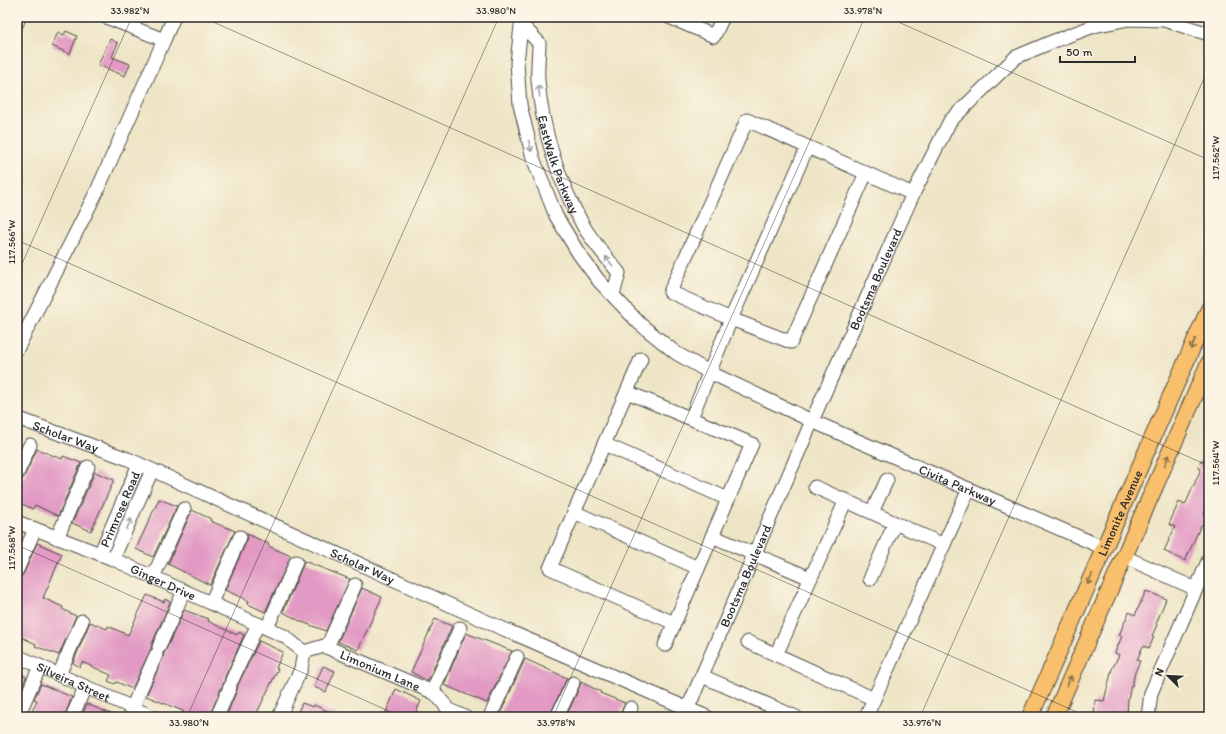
<svg xmlns="http://www.w3.org/2000/svg" width="1226" height="734" font-family="Itim,sans-serif">
  <rect width="100%" height="100%" fill="#fcf5e5"/>
  <filter id="ink" filterUnits="userSpaceOnUse"><feTurbulence type="fractalNoise" baseFrequency=".025" numOctaves="2"/><feDisplacementMap in="SourceGraphic" scale="8" xChannelSelector="R" yChannelSelector="G"/><feConvolveMatrix kernelMatrix="1 2 1 2 8 2 1 2 1" color-interpolation-filters="sRGB"/></filter>
  <filter id="wash" filterUnits="userSpaceOnUse"><feTurbulence type="fractalNoise" baseFrequency=".012" numOctaves="4" result="noise"/><feDisplacementMap in="SourceGraphic" scale="16" xChannelSelector="R" yChannelSelector="G"/><feGaussianBlur stdDeviation="0.9" result="paint"/><feColorMatrix in="noise" values="0 0 0 0 0 0 0 0 0 0 0 0 0 0 0 0 0 1.4 0 .05"/><feComposite in="paint" operator="in"/></filter>
  <g filter="url(#wash)">
    <rect width="100%" height="100%" fill="#eee5c6"/>
    <g id="blocks">
      <!-- building -->
      <g fill="#e29ac4">
        <path d="M66,31L77,36L70,54L52,46L58,32L64,35Z"/>
        <path d="M110,39L118,43L112,57L130,64L125,76L98,65Z"/>
        <path d="M37,449L62,459L63,456L81,463L58,516L35,505L33,509L17,502V482L21,481L24,477Z"/>
        <path d="M1209,450V503L1204,514L1208,515L1203,525H1201L1185,561L1164,551L1175,527L1169,524L1179,502L1185,505L1201,469L1198,467L1201,460L1204,461Z"/>
        <path d="M95,472L114,480L91,531L72,523Z"/>
        <path d="M159,499L177,506L153,557L136,549Z"/>
        <path d="M192,510L211,519L210,521L235,531L210,585L168,564Z"/>
        <path d="M247,534L269,544L268,546L291,556L265,612L248,604L249,601L225,590L247,540Z"/>
        <path d="M37,543L62,554L43,598L63,607L62,609L76,616L59,655L35,646L36,644L17,635V578L21,577L24,573Z"/>
        <path d="M304,561L350,579L326,631L302,622L283,612L303,565Z"/>
        <path d="M362,588L382,597L358,650L338,642Z"/>
        <path d="M1146,591L1166,599L1156,624L1157,625L1152,636L1154,637L1149,648L1143,646L1137,660L1140,661L1135,672L1132,686L1131,685L1128,699L1127,714H1124V717H1094L1095,700L1104,701L1112,669L1119,655L1115,653L1122,636L1119,635L1129,612L1135,615Z"/>
        <path d="M147,595L164,602L165,599L170,602L152,644L151,649L132,689L117,682L115,684L108,681L111,675L82,662L80,667L73,663L90,622L107,629L108,626L128,635Z"/>
        <path d="M184,610L209,619L208,621L237,635L239,632L244,635L225,677L224,682L209,717H191L183,713V711L146,696L163,658L164,653L166,650Z"/>
        <path d="M435,619L452,626L428,681L411,672Z"/>
        <path d="M466,633L512,651L487,703L444,685Z"/>
        <path d="M259,641L283,652L276,668L278,669L255,717H226L237,690L238,685Z"/>
        <path d="M525,659L567,678L549,717H513L501,712Z"/>
        <path d="M323,666L335,671L326,692L314,687Z"/>
        <path d="M17,672L26,677L20,692L17,691Z"/>
        <path d="M581,682L601,692L600,693L625,703L619,717H566L580,686Z"/>
        <path d="M41,684L72,697L64,717H30L37,700L34,699Z"/>
        <path d="M396,689L421,701L414,717H384Z"/>
        <path d="M302,703L313,707L314,705L341,717H296Z"/>
        <path d="M87,704L118,717H81Z"/>
      </g>
    </g>
  </g>
  <g filter="url(#ink)">
    <use href="#blocks" fill-opacity="0" stroke="#484742" stroke-width="1"/>
    <g fill="none" stroke-linecap="round" stroke-linejoin="round">
      <defs>
        <g id="minor">
          <path d="M106,17L164,40L174,17"/>
          <path id="s1" d="M522,17L517,63L520,105L533,158L556,216L579,254L599,281L640,324L676,353L709,372L812,421L1104,548"/>
          <path d="M669,17L714,36L723,17"/>
          <path d="M17,23L19,17"/>
          <path id="s2" d="M522,25L539,43C539,55 537,68 538,80C542,130 559,183 584,227C594,243 607,258 619,273L613,295"/>
          <path d="M866,173L791,342L731,319L670,292L747,120L913,194"/>
          <path d="M17,349L97,191L164,40"/>
          <path d="M641,359L550,568L674,623"/>
          <path d="M627,392L752,444L665,645"/>
          <path id="s3" d="M17,418L128,459L492,624L707,717"/>
          <path d="M691,418L731,319L807,148"/>
          <path d="M604,444L728,499"/>
          <path d="M17,474L30,445"/>
          <path d="M815,487L944,545"/>
          <path d="M574,512L698,568"/>
          <path d="M872,512L887,480"/>
          <path id="s4" d="M17,522L113,559L284,636L304,652"/>
          <path d="M712,536L810,578"/>
          <path d="M57,538L88,467"/>
          <path id="s5" d="M100,554L139,464"/>
          <path d="M1125,557L1196,589"/>
          <path d="M113,559L152,470"/>
          <path d="M17,570L35,529"/>
          <path d="M153,577L184,509"/>
          <path d="M870,579L895,523"/>
          <path d="M211,603L240,537"/>
          <path d="M267,628L296,562"/>
          <path d="M748,642L874,699L866,717"/>
          <path d="M159,647L184,591"/>
          <path d="M327,647L355,585"/>
          <path id="s6" d="M304,652L324,646L435,693L449,710L465,717"/>
          <path d="M776,655L846,500"/>
          <path id="s7" d="M17,656L153,717"/>
          <path d="M59,675L82,621"/>
          <path d="M702,676L796,717"/>
          <path d="M232,680L258,624"/>
          <path d="M432,692L460,628"/>
          <path d="M874,699L969,489"/>
          <path d="M132,708L156,655"/>
          <path d="M18,716L40,666"/>
          <path d="M72,717L85,687"/>
          <path d="M217,717L230,687"/>
          <path d="M279,717L301,669L304,652"/>
          <path d="M490,717L517,657"/>
          <path d="M557,717L573,683"/>
          <path d="M627,717L631,708"/>
          <path id="s8" d="M684,717L812,421L913,194L950,121L1016,57L1054,41L1094,26L1129,19L1164,20L1209,34"/>
          <path d="M1148,717L1151,693L1209,559"/>
        </g>
        <g id="major">
          <path id="s9" d="M1030,717L1209,309"/>
          <path d="M1054,717L1209,363"/>
        </g>
      </defs>
      <!-- minor casing -->
      <use href="#minor" stroke="#484742" stroke-width="15"/>
      <!-- major casing -->
      <use href="#major" stroke="#484742" stroke-width="18"/>
      <!-- minor -->
      <use href="#minor" stroke="#fff" stroke-width="13"/>
      <!-- major -->
      <use href="#major" stroke="#f8bf6c" stroke-width="16"/>
    </g>
    <!-- one-way arrows -->
    <defs><path id="oneway-shaft" d="M-6 0H5M1.5-3L5.5 0L1.5 3" fill="none" stroke-width="1.6" stroke-linecap="round" stroke-linejoin="round"/></defs>
    <g stroke="#a0a0a0">
      <use href="#oneway-shaft" transform="translate(539 91) rotate(-97)"/>
      <use href="#oneway-shaft" transform="translate(530 146) rotate(76)"/>
      <use href="#oneway-shaft" transform="translate(609 261) rotate(-128)"/>
      <use href="#oneway-shaft" transform="translate(129 524) rotate(-66)"/>
    </g>
    <g stroke="#876e48">
      <use href="#oneway-shaft" transform="translate(1193 344) rotate(114)"/>
      <use href="#oneway-shaft" transform="translate(1167 460) rotate(-67)"/>
      <use href="#oneway-shaft" transform="translate(1090 579) rotate(114)"/>
      <use href="#oneway-shaft" transform="translate(1069 681) rotate(-66)"/>
    </g>
  </g>
  <!-- ticks -->
  <path fill="none" stroke="#2b2b2b" stroke-width="1" stroke-opacity="0.45" d="M202,17L1209,466M887,17L1209,160M17,240L1088,717M17,275L132,17M17,545L402,717M187,717L499,17M553,717L865,17M920,717L1209,67"/>
  <g text-anchor="middle" stroke-width="3" stroke-linejoin="round" paint-order="stroke">
    <!-- street labels -->
    <g font-size="13" fill="#2b2b2b" stroke="#fcf5e5">
      <text dy="5" stroke="none"><textPath href="#s2" startOffset="149">EastWalk Parkway</textPath></text>
      <text dy="5" stroke="none"><textPath href="#s8" startOffset="478">Bootsma Boulevard</textPath></text>
      <text dy="5" stroke="none"><textPath href="#s3" startOffset="52">Scholar Way</textPath></text>
      <text dy="5" stroke="none"><textPath href="#s1" startOffset="700">Civita Parkway</textPath></text>
      <text dy="5" stroke="none"><textPath href="#s5" startOffset="49">Primrose Road</textPath></text>
      <text dy="5" stroke="none"><textPath href="#s9" startOffset="223">Limonite Avenue</textPath></text>
      <text dy="5" stroke="none"><textPath href="#s3" startOffset="376">Scholar Way</textPath></text>
      <text dy="5" stroke="none"><textPath href="#s8" startOffset="154">Bootsma Boulevard</textPath></text>
      <text dy="5" stroke="none"><textPath href="#s4" startOffset="158">Ginger Drive</textPath></text>
      <text dy="5" stroke="none"><textPath href="#s6" startOffset="82">Limonium Lane</textPath></text>
      <text dy="5" stroke="none"><textPath href="#s7" startOffset="62">Silveira Street</textPath></text>
    </g>
  </g>
  <!-- margin -->
  <rect width="1226" height="734" fill="none" stroke="#fcf5e5" stroke-width="44"/>
  <!-- north arrow -->
  <g transform="translate(1168 676) rotate(294)" stroke="#fcf5e5" stroke-width="3" paint-order="stroke">
  <path d="M0-3L7 15L0 10L-7 15Z" fill="#2b2b2b"/>
  <text y="-6" font-size="11" font-weight="bold" text-anchor="middle" fill="#2b2b2b">N</text>
  </g>
  <!-- scale -->
  <path d="M1060 56v6h75v-6" fill="none" stroke="#2b2b2b" stroke-width="2"/>
  <text x="1066" y="56" font-size="12" fill="#2b2b2b" stroke="#fcf5e5" stroke-width="3" paint-order="stroke">50 m</text>
  <rect x="22" y="22" width="1182" height="690" fill="none" stroke="#2b2b2b" stroke-width="1.5"/>
  <g font-size="10" text-anchor="middle" fill="#2b2b2b">
    <text x="130" y="14">33.982°N</text>
    <text x="496" y="14">33.980°N</text>
    <text x="863" y="14">33.978°N</text>
    <text transform="translate(1215 158) rotate(-90)" y="4">117.562°W</text>
    <text transform="translate(11 242) rotate(-90)" y="4">117.566°W</text>
    <text transform="translate(1215 463) rotate(-90)" y="4">117.564°W</text>
    <text transform="translate(11 548) rotate(-90)" y="4">117.568°W</text>
    <text x="189" y="726">33.980°N</text>
    <text x="556" y="726">33.978°N</text>
    <text x="922" y="726">33.976°N</text>
  </g>
</svg>
